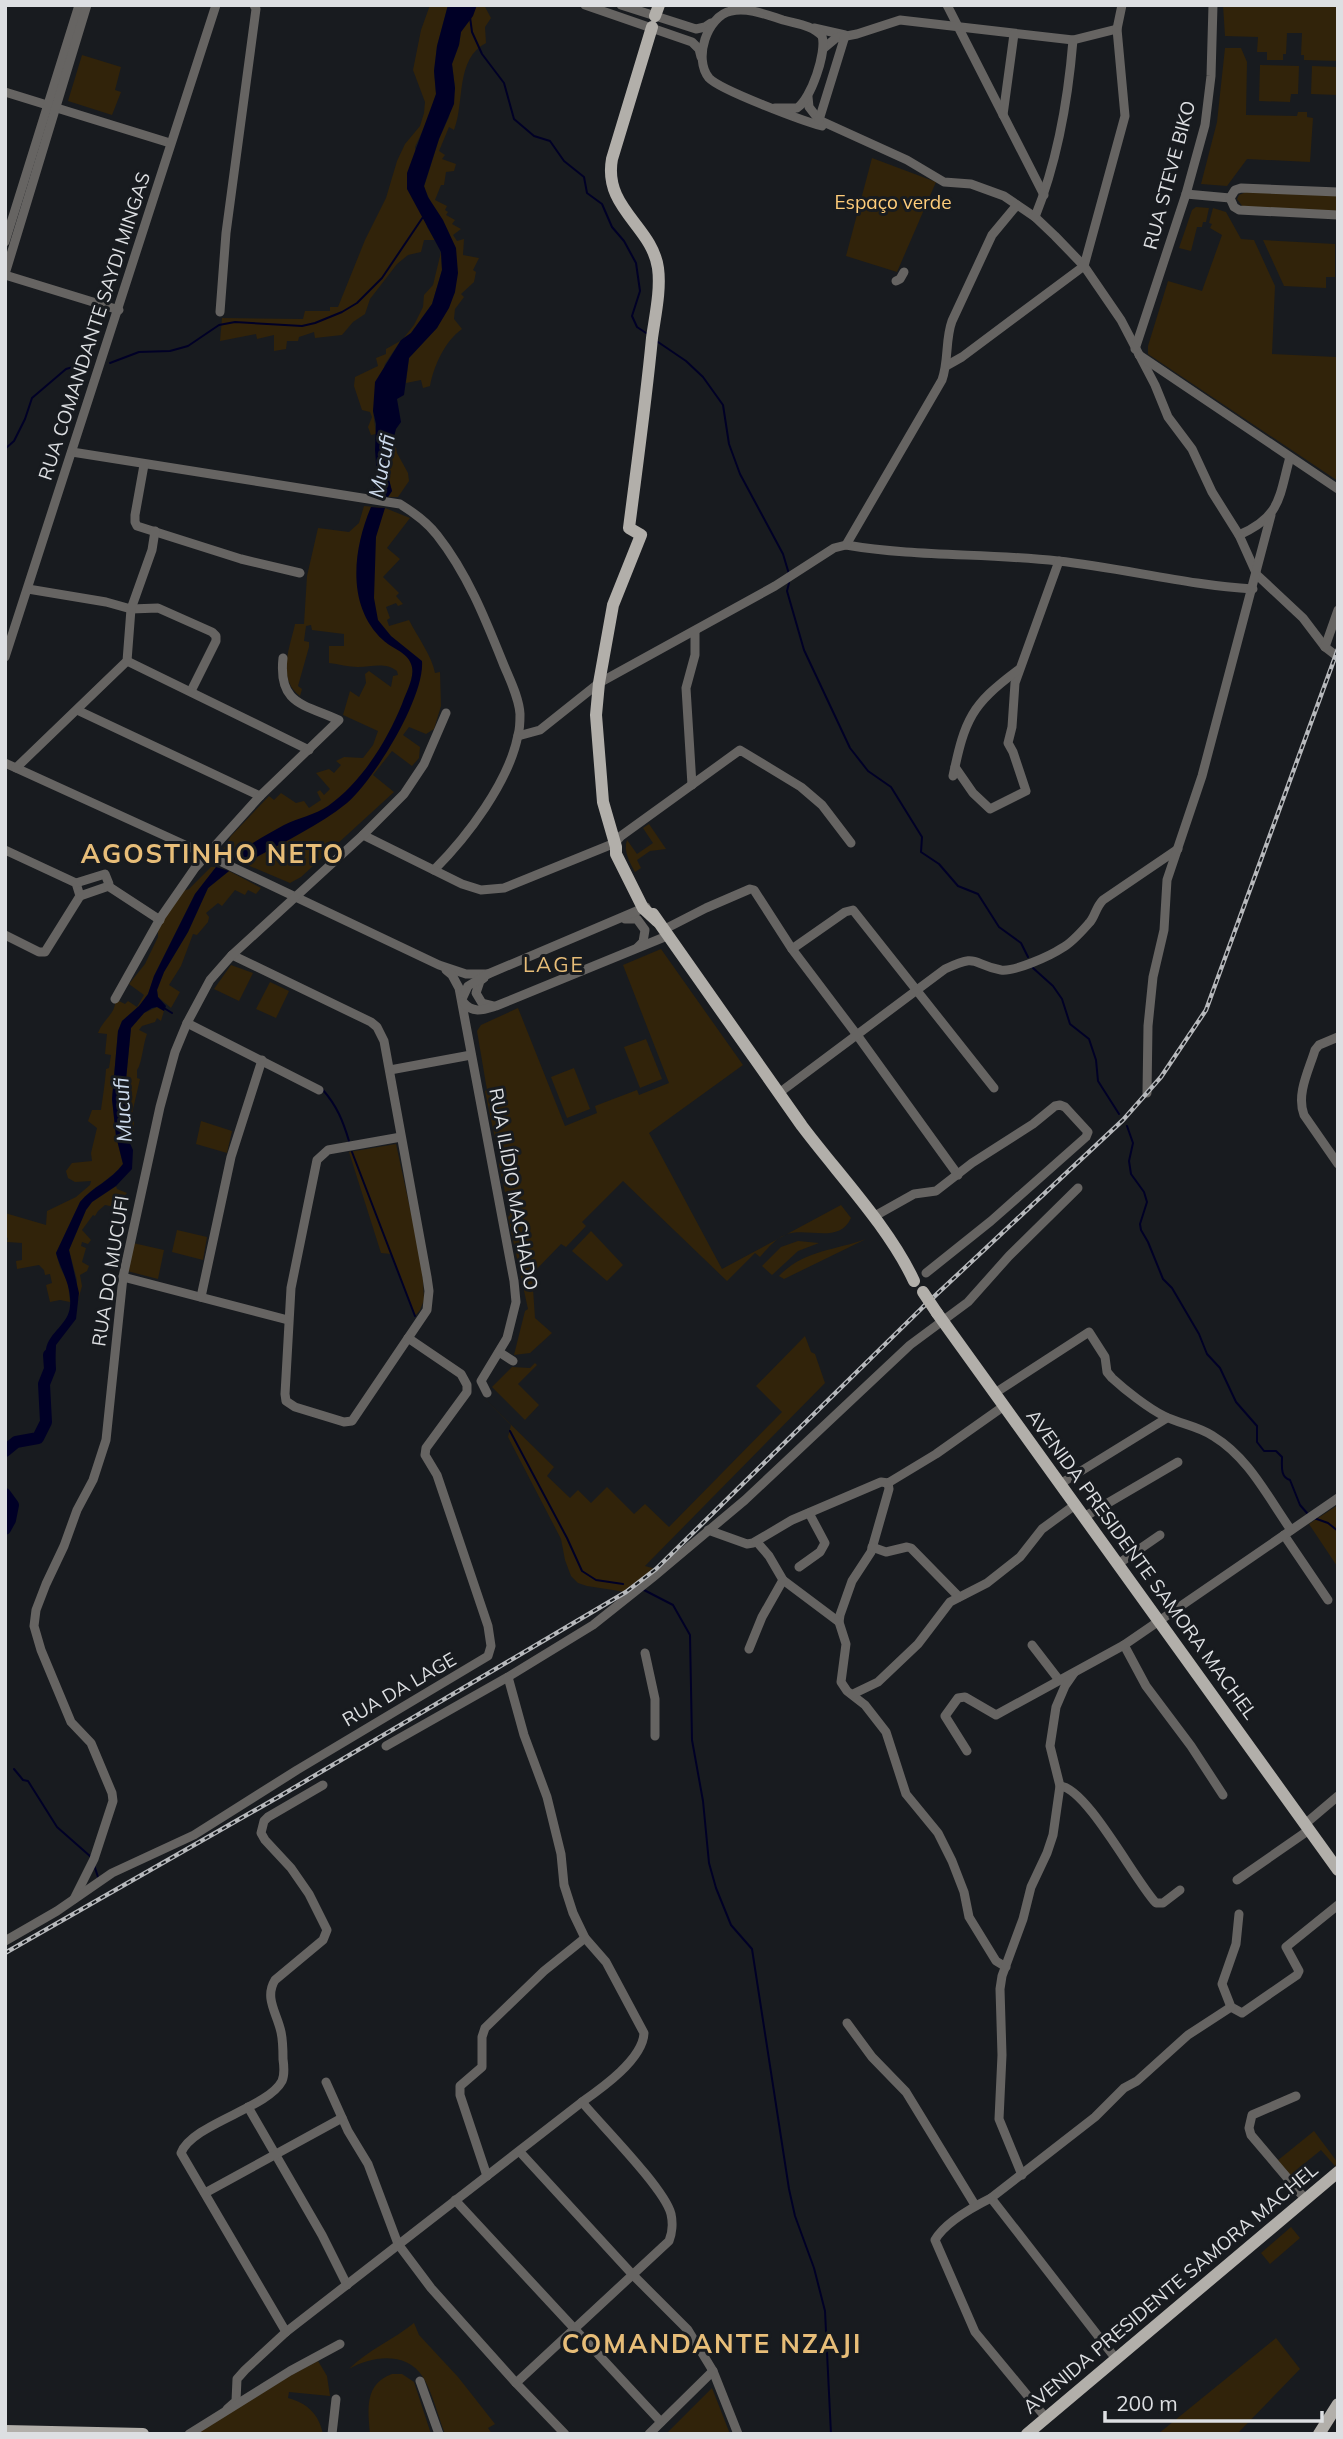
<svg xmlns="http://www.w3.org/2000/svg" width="1343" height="2439" font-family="Mulish,sans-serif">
  <rect width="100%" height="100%" fill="#181b1f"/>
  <!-- green -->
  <g fill="#31230a">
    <path d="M430,5H448L437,46L434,71L436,94L429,117L415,147L427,227L435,240H424L421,252L408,255L397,264L370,299L365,314L353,322L342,335L315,338L314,332L299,337L298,341H287L286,349L274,351V335L257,339L256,334L220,341L222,318L303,319L305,311H330V307H338L365,240L386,198L397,161L405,144L420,126L424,113L425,102L413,70L421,30Z"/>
    <path d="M477,5H484L491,18L485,27L486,43C455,59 465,102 454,130L449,127L439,151L445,155L442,159L456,164L454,171L446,172L444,185H441L435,200L447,206L445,210L448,212L446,215L455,220L452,224L461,229L453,235L457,241L464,239L463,255L479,258L473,270L476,272L474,282L461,294L464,297L455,309L454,319L462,329C445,341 434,365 430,386L423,388L421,380L406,383L409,358L437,328L455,292L431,203L424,187L439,139L449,117L455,88L452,64L459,45L461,32Z"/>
    <path d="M1223,5H1338V61L1304,60V55H1301L1302,33H1287L1286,54H1283V60H1267V52H1257L1258,37L1225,36Z"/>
    <path d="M1225,48H1241L1247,62L1246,115L1297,116L1298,112H1307V117L1313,118L1310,162L1247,159L1227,186L1201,184L1217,122Z"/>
    <path d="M82,55L121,67L115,90L121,92L112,115L68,101Z"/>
    <path d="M1260,65L1299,66L1298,94H1291L1290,102L1259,101Z"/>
    <path d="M1312,66L1338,67V95L1311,94Z"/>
    <path d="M872,158L936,182L897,272L846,256Z"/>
    <path d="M1246,192L1338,196V211L1243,207L1237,199L1239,195Z"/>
    <path d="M1196,207L1209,208L1206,222H1203L1202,227H1197L1191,251L1179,248L1192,210Z"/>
    <path d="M1213,208L1226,212L1241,239L1254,240L1275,286L1272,354L1336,357L1338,481L1148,354V346L1168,281L1202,291L1222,235L1210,228L1212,224L1209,223Z"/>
    <path d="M1263,240L1335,244V277H1326V288L1284,286Z"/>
    <path d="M441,252L442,270L432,304L411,333L401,340L385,364L373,411L376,434L371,435L368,427L372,417L370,412L362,410L354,386L355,377L378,366L376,358L386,354V349L402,340L414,325L423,307L424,295L433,285Z"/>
    <path d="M394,436L397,453L408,473L409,481L398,497H388L392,491L386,468Z"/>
    <path d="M364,506L385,508L410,518L387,548L400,559L383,577L399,593L396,596L403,604L398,606L396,603L386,607L390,618L387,620L389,626L409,620C417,636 432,656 435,673L440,672L441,706L434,729L426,734L409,727L403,735L420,747L419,758L412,766L392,751L373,775L394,792L301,877L290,883L226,856L222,851L231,836L269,796L274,800L281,793L296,803L304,801L309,808L321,800L317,792L320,790L324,795L330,789L316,773L329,769L334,773L341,765L336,761L344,757L363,758L373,745L378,731L343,715L350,691L359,697L366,683L365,674L369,671L391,687L393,676L398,675L397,671C385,662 372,667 358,667C348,667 339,664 329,663V646H344V634L312,630L311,625L306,626L304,641L309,642V647L298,686L302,689L300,696C276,678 290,648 295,624H304L307,576L318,528L349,532L359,523Z"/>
    <path d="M649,824L666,849L650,851L637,860L641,868L635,872C630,863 623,851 627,840L637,854L653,843L643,828Z"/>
    <path d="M211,867H216L195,894L154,976L148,994L139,1006L122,1021L118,1031L112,1099L116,1136L123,1164C111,1180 92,1187 80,1202L56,1253L60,1267L68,1283L70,1302L60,1300L50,1302L46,1285L52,1283L50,1274L45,1275L44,1270L39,1265L17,1269L16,1261L22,1260V1243L7,1242L8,1238L5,1237V1213L46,1225L47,1211L76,1197L90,1185L91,1181L75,1182L68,1178L66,1171L72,1163L92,1161L91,1153L97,1128L88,1121L92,1110H101C103,1095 105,1084 106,1069L109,1068L111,1055L105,1054L107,1034L98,1033C103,1019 117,1013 115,999L125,1004L128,1001L137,1007L144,995L129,984L145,964L158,937V927L183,891L189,889Z"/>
    <path d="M229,871L261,888L256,894L248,890L245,895L235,890L222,906L218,903L206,913L209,917L208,922L197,935L193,934L181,966L169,985L180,992L171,1008L158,997L157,990L164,972L188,932L208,888Z"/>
    <path d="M661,949L743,1065L649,1133L722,1269L841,1205L851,1218C839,1245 806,1226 785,1235C775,1239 767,1249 760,1257L755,1253L727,1281L623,1181L582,1222L586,1226L566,1247L561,1244L532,1274L535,1318L552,1333L530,1353L514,1355L525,1311L528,1309L508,1217L510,1215L499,1165L500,1162L485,1091L487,1090L477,1031L481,1025L518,1008L565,1126L597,1113L595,1106L637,1090L639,1095L669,1083L623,965Z"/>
    <path d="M231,965L253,973L239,1001L214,989Z"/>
    <path d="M270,982L289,991L276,1018L256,1009Z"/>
    <path d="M157,1007L164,1011L161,1021L157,1018L155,1022L142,1026L139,1030L147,1034C143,1044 142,1064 137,1070V1078L140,1079L131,1118L134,1122V1131L127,1137L125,1090L131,1028L144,1013Z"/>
    <path d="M646,1039L662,1079L640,1088L624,1047Z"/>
    <path d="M574,1068L590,1109L567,1118L551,1077Z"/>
    <path d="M201,1121L232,1131L227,1153L196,1144Z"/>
    <path d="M396,1144L421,1259L423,1281L424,1300L420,1310L415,1316L391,1254L381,1253L349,1152Z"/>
    <path d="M116,1186L117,1189L127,1193L115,1207L105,1205L98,1211L95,1216L93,1215L82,1230L91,1240L88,1244L82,1242L81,1246L86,1248L82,1262L89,1266L87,1271L80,1275L82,1286L77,1304V1280L69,1250L86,1210L92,1202Z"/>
    <path d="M177,1230L207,1237L203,1260L172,1252Z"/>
    <path d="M591,1231L623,1265L607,1281L572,1251Z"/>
    <path d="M866,1239L784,1279L779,1276C804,1250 833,1251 866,1239Z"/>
    <path d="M798,1241L819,1243L798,1251L772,1275L762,1266L781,1247Z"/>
    <path d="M133,1243L164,1250L158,1279L127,1271Z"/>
    <path d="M805,1336L811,1352L815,1354L825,1383L645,1566L656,1569L626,1592L587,1586L578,1583L571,1576L565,1560L561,1539L508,1437L511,1425L483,1397L554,1467L547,1476L570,1498L578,1490L591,1503L607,1487L634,1514L645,1504L669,1527L782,1412L756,1386Z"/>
    <path d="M535,1363L537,1365L518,1384L539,1405L525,1420L492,1387L512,1367L530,1368Z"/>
    <path d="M1338,1505V1566H1337L1309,1524Z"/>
    <path d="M1314,2131L1338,2163L1335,2166L1321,2150L1300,2167L1305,2174L1296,2182L1277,2161Z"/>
    <path d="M1291,2227L1300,2238L1270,2264L1261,2253Z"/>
    <path d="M414,2323L419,2335L458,2377L495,2424L488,2428L492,2434H445C438,2416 433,2394 423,2377C406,2351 372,2356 349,2369C368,2350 393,2340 414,2323Z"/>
    <path d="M1276,2338L1300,2369L1237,2434H1158Z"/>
    <path d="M318,2361L327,2376L330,2396L289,2392L288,2398C307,2403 319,2414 323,2434L197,2433L269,2387Z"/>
    <path d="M392,2374H402L414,2382L431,2434H370C368,2410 364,2384 392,2374Z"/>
    <path d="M712,2388L730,2434H666Z"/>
  </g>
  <!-- water -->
  <g fill="#000026">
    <path d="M448,5H477L473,16L461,32L459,45L452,64L455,88L454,104L439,139L424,186L428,197L443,220L456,248L458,273L455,292L449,308L437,328L409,358L404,395L397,399L401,422L396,429L386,468L392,491L388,497L375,495L373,483L377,477L375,450L376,424L373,411L375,382L401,340L411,333L432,304L442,270L441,252L407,189V173L436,94L434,71L437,46Z"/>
    <path d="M371,507L385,508L376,537L374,598L378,620L391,636L422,661C425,697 374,780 347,803C316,828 279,844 244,864L229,857C247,847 265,835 284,825C298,818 315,815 328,806C361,783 387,741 402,704C406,692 416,676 411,664C407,652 391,648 383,640C346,606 353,549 371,507Z"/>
    <path d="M216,867L229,871L208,888L188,932L164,972L157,990L158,997L166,1006L164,1011L157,1007L152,1008L144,1013L131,1028L125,1090L127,1137L133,1150L132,1169L116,1186L92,1202L86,1210L69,1250L79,1293L76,1319L56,1345L55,1371H46C46,1364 44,1356 46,1349C49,1332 69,1324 70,1306C72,1286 61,1271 56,1253L80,1202C92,1187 112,1180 123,1164L116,1136L112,1099L118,1031L122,1021L139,1006L148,994L154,976L195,894Z"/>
  </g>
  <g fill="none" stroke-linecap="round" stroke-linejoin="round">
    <!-- stream -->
    <g stroke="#000026" stroke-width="2">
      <path d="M470,17L472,32L482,54L504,83L514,119L534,136L550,141L564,161L584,177L587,193L602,204L612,227L624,241L636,263L640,291L632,316L637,327L646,333"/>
      <path d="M658,342L686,361L703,377L723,405L729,444L740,474L783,554L789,574"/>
      <path d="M110,363L139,352L170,351L188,346L219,325L235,322L302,326L315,323L342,312L357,303L382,278L423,217"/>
      <path d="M5,449L14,441L25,419L32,398L66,369L80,365L88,368"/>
      <path d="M789,583L787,591L804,650L850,748L868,771L891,787L922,837L921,852L939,864L958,886L978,894L999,927L1021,943L1028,957"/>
      <path d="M1033,968L1053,986L1062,999L1070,1024L1089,1039L1096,1060L1098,1081L1119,1114"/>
      <path d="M164,1008L172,1013"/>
      <path d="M323,1090C337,1106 343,1121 349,1141"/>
      <path d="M1127,1126L1133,1143L1129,1161L1131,1174L1144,1192L1147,1202L1140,1224L1141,1230L1148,1242L1163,1279L1172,1288L1199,1334L1207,1354L1220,1368L1236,1402L1257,1426V1442L1264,1451H1276L1282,1457C1282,1466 1280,1477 1290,1480L1300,1505L1307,1513"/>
      <path d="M352,1152L415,1316"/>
      <path d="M510,1431L567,1538L582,1571L596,1580L623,1584"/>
      <path d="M1314,1518L1328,1523L1338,1531"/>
      <path d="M644,1590L673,1605L690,1635L692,1740L703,1801L709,1863L716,1888L731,1925L752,1949L789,2189L795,2216L814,2268L825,2311L831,2434"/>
      <path d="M14,1769L23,1780L28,1781L57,1827L91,1857"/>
      <path d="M94,1865L98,1877"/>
    </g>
    <!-- river -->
    <g stroke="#000026" stroke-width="12">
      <path d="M5,1451L16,1442L38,1438L46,1422L44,1384L50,1369L49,1355"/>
      <path d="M5,1494L13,1505L10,1520L5,1529"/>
    </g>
    <!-- minor -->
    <g stroke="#666462" stroke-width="9">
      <path d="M585,5L692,42L699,49L701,57"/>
      <path d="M621,5L696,29L705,27L711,23"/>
      <path d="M947,5L1044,195"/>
      <path d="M814,28L845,35"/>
      <path d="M824,48L836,38L857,34L900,20L1073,40L1117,29"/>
      <path d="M5,92L170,143"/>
      <path d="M808,97L809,107L819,120L907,160L944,182L971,184L1004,196L1035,217L1055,236L1084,266L1121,320L1155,385L1168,417L1192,449L1212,492L1239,535L1257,575L1303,618L1325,647L1338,657"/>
      <path d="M775,108H797C811,99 827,52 822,36C812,25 797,24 783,20C767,15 748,7 731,11C707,16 693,59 709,78C720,90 803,121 822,126"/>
      <path d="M1003,115L1014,34"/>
      <path d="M819,120L845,36"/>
      <path d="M1186,194L1230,198"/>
      <path d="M1230,198L1234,207L1239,210L1338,215"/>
      <path d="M1230,198L1235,190L1241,188L1338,192"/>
      <path d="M1035,217C1058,160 1068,101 1073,40"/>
      <path d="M5,242L79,5"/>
      <path d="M5,274L87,5"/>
      <path d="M5,275L119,310"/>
      <path d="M896,281L900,279L904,272"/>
      <path d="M220,312L226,233L256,9L254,5"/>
      <path d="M1135,349L1186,194L1205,125L1211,76L1213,5"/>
      <path d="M1139,355L1338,489"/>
      <path d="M946,366L962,357L1084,266L1125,116L1117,29L1122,5"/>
      <path d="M72,452L400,504C413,512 427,522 437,535C467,573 485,618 503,663C509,678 519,697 520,714C520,720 520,729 518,735C509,782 467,837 434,870"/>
      <path d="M144,465L135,515V522L137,526L241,559L300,573"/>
      <path d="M1239,535C1281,517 1279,497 1290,457"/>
      <path d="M846,545C915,557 988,553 1058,561C1123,568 1187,585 1253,589"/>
      <path d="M28,589L106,602L131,609L158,608L212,632L216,636V641L191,691"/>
      <path d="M1325,647L1338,610"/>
      <path d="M5,657L216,5"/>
      <path d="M127,661L309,750"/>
      <path d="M77,710L260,796"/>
      <path d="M518,736L540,730L599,683L775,586L834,548L846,545L942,380C949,360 945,340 952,321L992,235L1017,205"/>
      <path d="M5,763L207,855L439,965L466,974H488"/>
      <path d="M955,767L973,793L990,809L1026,791L1013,752L1008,743L1012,727L1015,683L1059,561"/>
      <path d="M16,768L127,661L131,609L152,550L155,531"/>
      <path d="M953,776C965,719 971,705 1018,670"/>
      <path d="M692,785L686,688L695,655V631"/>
      <path d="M363,835L462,884L481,890L504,888L615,843L621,836L740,750L801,787L822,805L851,843"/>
      <path d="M5,850L76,883L80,896L45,952H39L5,935"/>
      <path d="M76,883L105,874L109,884L106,887L80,896"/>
      <path d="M108,886L160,920"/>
      <path d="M625,919H637L645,930L643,942L638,947"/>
      <path d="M663,930L706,908L750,889L754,890L792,949L857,1035L958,1175"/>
      <path d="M792,949L845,912L853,910L994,1088"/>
      <path d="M232,955L371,1022L377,1027L384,1041L427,1277L429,1291L427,1310L352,1421L344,1422L295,1407L286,1401L285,1394L291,1288L317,1160L328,1150L401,1137"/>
      <path d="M446,970L452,975L459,988L514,1281L516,1302L507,1338L481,1381L487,1393"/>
      <path d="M484,978L480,981L476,993L482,1003L494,1006"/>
      <path d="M115,999L161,917L195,868L260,796L339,720C303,704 278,704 283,658"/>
      <path d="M462,999L468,986L488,974L646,907"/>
      <path d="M463,1002C473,1014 483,1010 496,1006L667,936"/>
      <path d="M187,1023L319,1090"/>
      <path d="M1338,1037L1319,1045L1315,1050C1309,1070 1296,1094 1304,1115L1338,1164"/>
      <path d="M390,1070L471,1055"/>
      <path d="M779,1093L945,969C980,953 970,964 1001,970C1014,972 1050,956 1062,948C1072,943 1082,931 1090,922C1095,916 1096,907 1103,900L1178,849"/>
      <path d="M1147,1093L1148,1026L1153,977L1164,930L1167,880L1202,776L1271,515"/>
      <path d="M873,1217L914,1194L936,1191L972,1163L1033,1124L1055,1106L1060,1105L1065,1107L1088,1132L1086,1137L991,1221L926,1273"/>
      <path d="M123,1277L288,1320"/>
      <path d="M201,1297L231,1157L262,1060"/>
      <path d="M499,1352L513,1361"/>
      <path d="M995,1393L1089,1332L1105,1357L1107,1372L1112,1378C1125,1390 1148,1408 1164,1416C1180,1424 1198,1426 1213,1436C1249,1458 1267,1496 1291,1530"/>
      <path d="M888,1483L889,1489L871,1552L852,1581L840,1615L839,1622L846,1644L841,1682L847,1691L865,1705L886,1732L906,1794L938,1833L952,1861L964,1892L969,1917L996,1961L1006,1967"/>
      <path d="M1060,1484L1167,1418"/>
      <path d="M1084,1517L1178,1462"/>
      <path d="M708,1530L747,1544L753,1543L792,1520L881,1482L888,1483L936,1454L1004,1406"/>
      <path d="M1284,1535L1328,1600"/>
      <path d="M757,1542L769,1556L783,1580L839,1622"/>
      <path d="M872,1547L886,1552L907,1547L911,1548L959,1597"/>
      <path d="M1118,1564L1160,1535"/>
      <path d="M799,1567L820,1552L825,1543L809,1513"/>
      <path d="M1032,1645L1059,1680"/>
      <path d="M1124,1645L1146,1686L1191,1746L1223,1795"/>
      <path d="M749,1649L762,1617L783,1580"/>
      <path d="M645,1653L655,1699V1736"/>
      <path d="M853,1694L878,1682L918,1644L950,1602L987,1583L1020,1557L1042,1529L1075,1505"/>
      <path d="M386,1746L508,1677L593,1625L652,1578L745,1500L910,1345L968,1302L1009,1256L1078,1188"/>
      <path d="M967,1751L945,1716L958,1698L965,1697L996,1715L1124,1645L1338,1498"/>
      <path d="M1060,1786C1087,1788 1135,1881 1156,1903H1163L1180,1890"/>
      <path d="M1305,1824L1338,1796"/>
      <path d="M1237,1880L1309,1830"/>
      <path d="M74,1899L94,1859L113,1801L112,1793L91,1743L71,1722L41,1650L34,1626L36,1610L46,1584L64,1546L77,1510L93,1480L106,1440L123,1277L160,1107L175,1052L187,1023L210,980L232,955L363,835L404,794L424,764L446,713"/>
      <path d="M1239,1914L1236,1944L1222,1984L1231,2007L1242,2013L1297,1975L1299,1971L1286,1947L1338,1905"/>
      <path d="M5,1941L57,1911L112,1873L194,1835L297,1770L488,1656L491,1646L488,1626L437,1475L425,1455L426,1448L467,1392V1385L461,1374L408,1338"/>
      <path d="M847,2023L872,2057L906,2092L975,2205"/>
      <path d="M326,2082L348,2131L368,2164L398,2244L431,2288L516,2383L565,2434"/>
      <path d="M1296,2096L1252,2115L1249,2128L1251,2135L1306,2200"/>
      <path d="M248,2107L322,2235L347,2285"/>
      <path d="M520,2152L632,2274L688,2330L713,2371L738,2434"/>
      <path d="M1022,2175L999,2119L1002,2055L1000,1989L1002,1976L1023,1919L1031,1887L1047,1853L1053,1835L1060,1786L1050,1746L1056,1707L1065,1686L1074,1673"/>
      <path d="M487,2176L460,2095V2086L482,2067V2037L485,2028L544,1971L585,1938"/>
      <path d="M205,2193L342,2118"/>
      <path d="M991,2198L1116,2359"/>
      <path d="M455,2200L661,2422"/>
      <path d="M286,2332L181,2153C192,2124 268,2108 282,2081C285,2074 284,2066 283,2059C283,2050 283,2041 281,2032C277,2013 264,1998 275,1980L323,1940L327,1930L309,1894L291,1868L265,1840L261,1833L264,1821L268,1817L323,1785"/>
      <path d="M420,2381L439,2434"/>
      <path d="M516,2383L669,2241C672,2234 673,2223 671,2214C665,2189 601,2125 582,2102"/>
      <path d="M227,2409L236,2401L237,2379L245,2370L286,2332L582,2102C602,2088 643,2059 644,2033L606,1962L585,1938L573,1913L564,1885L561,1854L547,1797L524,1735L508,1677"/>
      <path d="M1046,2418L975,2332L935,2240C945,2222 973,2207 991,2198L1095,2117L1124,2088L1137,2081L1188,2035L1231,2007"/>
      <path d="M189,2434L290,2371L340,2344"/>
      <path d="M332,2434L336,2399"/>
      <path d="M649,2434L713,2371"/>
    </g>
    <!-- major -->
    <g stroke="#b2afaa" stroke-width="12">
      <path d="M655,16L659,5"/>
      <path d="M652,27L612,159C603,208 652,226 658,268C661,290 655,316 652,338C646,401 637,465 629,528L641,535L613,605L599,683L596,715L603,802L616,847V854L643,908L657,921"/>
      <path d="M653,914L802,1126C838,1174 889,1227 914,1281"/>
      <path d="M937,1313L1338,1870"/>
      <path d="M5,2431L143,2434"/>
      <path d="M1027,2434L1338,2172"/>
      <path d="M1319,2434L1338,2404"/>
    </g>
    <defs>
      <path id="rail" d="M5,1953L280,1796L626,1592L656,1569L923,1307L1123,1120L1161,1077L1206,1010L1338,649"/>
    </defs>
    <!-- rail casing -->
    <use href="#rail" stroke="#b7b9bc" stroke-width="4.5"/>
    <!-- rail -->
    <use href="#rail" stroke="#181b1f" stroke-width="2" stroke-dasharray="5" stroke-linecap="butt"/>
    <!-- major-bridge -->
    <path stroke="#b2afaa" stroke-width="12" d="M923,1292L937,1313"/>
  </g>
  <g text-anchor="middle" stroke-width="6" stroke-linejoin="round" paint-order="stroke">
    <!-- street labels -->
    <g font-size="19" fill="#dddfe2" stroke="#181b1f">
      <text transform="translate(1169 175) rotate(-75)" y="7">RUA STEVE BIKO</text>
      <text transform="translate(94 326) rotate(-72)" y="7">RUA COMANDANTE SAYDI MINGAS</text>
      <text transform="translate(514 1189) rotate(80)" y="7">RUA ILÍDIO MACHADO</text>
      <text transform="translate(110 1271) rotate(-81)" y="7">RUA DO MUCUFI</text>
      <text transform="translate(1142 1564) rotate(54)" y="7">AVENIDA PRESIDENTE SAMORA MACHEL</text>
      <text transform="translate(399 1689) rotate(-30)" y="7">RUA DA LAGE</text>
      <text transform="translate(1170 2288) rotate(-40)" y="7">AVENIDA PRESIDENTE SAMORA MACHEL</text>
    </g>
    <!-- park labels -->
    <g font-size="19" fill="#ffcd7a" stroke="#181b1f">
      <text x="893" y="209">Espaço verde</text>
    </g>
    <!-- water labels -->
    <g font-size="21" font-style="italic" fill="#cddbed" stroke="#181b1f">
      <text transform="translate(382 466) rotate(-79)" y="7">Mucufi</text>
      <text transform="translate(123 1110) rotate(-93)" y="7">Mucufi</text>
    </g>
    <!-- neighbourhood labels -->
    <g font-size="21" letter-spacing="2" fill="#e7bd78" stroke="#181b1f">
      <text x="554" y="972">LAGE</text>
    </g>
    <!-- district labels -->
    <g font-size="26" font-weight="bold" letter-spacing="2" fill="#e7bd78" stroke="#181b1f">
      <text x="213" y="863">AGOSTINHO NETO</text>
      <text x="712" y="2353">COMANDANTE NZAJI</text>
    </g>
  </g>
  <!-- border -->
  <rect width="1343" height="2439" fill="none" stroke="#dddfe2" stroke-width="14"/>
  <!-- scale -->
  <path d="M1105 2411v10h217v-10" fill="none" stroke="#dddfe2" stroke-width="3.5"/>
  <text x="1116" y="2411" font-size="21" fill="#dddfe2" stroke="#181b1f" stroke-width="5" paint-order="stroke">200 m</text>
</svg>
